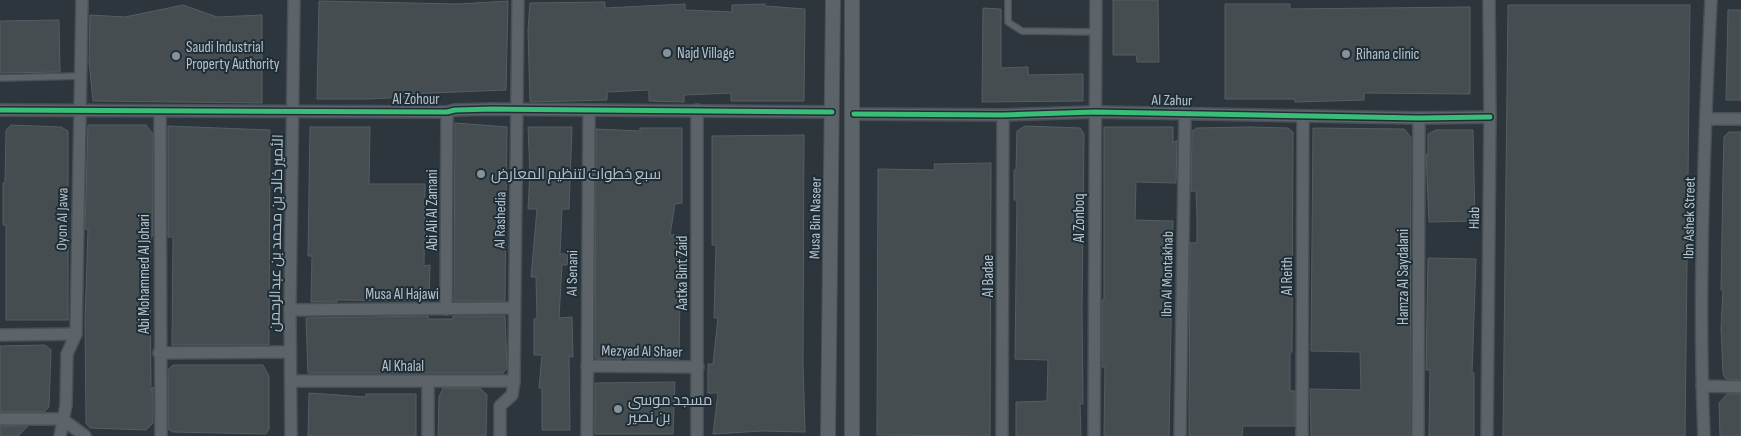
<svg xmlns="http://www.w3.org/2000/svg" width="1741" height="436" font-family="'Sofia Sans Condensed',Cairo,sans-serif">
  <rect width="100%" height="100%" fill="#2c363c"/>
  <!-- building -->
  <g fill="#454d51" stroke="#545e63">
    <path d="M1113,0H1158L1159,62H1137L1136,55H1113Z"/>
    <path d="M319,1L458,4L508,1L506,90L407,94V97L368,99H317Z"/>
    <path d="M605,2V8L685,4V10L732,12V5L765,4V6L805,9L804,101H731V93L684,95V102L649,101V90L607,92V100L530,102L528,30L530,3Z"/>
    <path d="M1225,4H1290V9L1470,7V94L1364,93V100L1295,102V99H1225Z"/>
    <path d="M183,5L217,17L262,15V103L93,101L89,61L90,15L125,17Z"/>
    <path d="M1508,5H1690L1685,436H1503Z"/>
    <path d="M983,8L1001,9V68L1028,67V75L1083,74V101L982,102Z"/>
    <path d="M1728,10H1741V100H1726Z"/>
    <path d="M59,20L60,72L0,73V21Z"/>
    <path d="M455,123L507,127L505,301H454Z"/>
    <path d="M11,125L61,127L68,131V320H6V225H3V183H5L6,130Z"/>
    <path d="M88,125H146L153,134V236H151L150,277L151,391L153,387V423L146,430L90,428L86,423L85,321L88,229H85Z"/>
    <path d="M168,126L270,130L269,345H172L173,237H168Z"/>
    <path d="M1025,126L1080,128L1084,134L1082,309L1083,404H1080L1081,436H1016V402L1047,401L1048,360L1015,359L1017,200H1014V170H1016L1017,131Z"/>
    <path d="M310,127H370L369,184H425L424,266L430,265L429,301L337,300V302H311L312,256H308Z"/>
    <path d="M528,127H572L569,209H562L560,254H568L567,265H562L559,318L572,317L573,357L569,356L570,430H542V388H539L542,355H534V319H537L536,277H531L537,209H528L530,172Z"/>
    <path d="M1104,127H1173V143L1177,140L1176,183L1136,182L1135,220L1173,221L1169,436H1104L1105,367H1102V300H1104Z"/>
    <path d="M1250,127L1288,128L1293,132L1292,352H1290V391H1295V426H1243L1242,436H1189L1190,243H1197V217L1196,191H1191L1192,131L1197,128Z"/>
    <path d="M640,128H682V203L675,204L670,235H681L679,359H598L595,357L596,129L640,131Z"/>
    <path d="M1313,128L1404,129L1411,137L1410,436H1311L1310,389L1361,390L1360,352L1311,351Z"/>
    <path d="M1436,130H1473L1475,221L1429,222L1426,154L1428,156V134Z"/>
    <path d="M1729,132H1741V380L1726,379L1723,374L1721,328L1723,290H1721L1723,175L1724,137Z"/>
    <path d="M804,135L803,364L805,432L762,431L713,434L718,393H708V364H713L718,318H714L716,245H712V136Z"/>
    <path d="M991,163L990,436L877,435L878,169L935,170L934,164Z"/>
    <path d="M1428,258L1476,259L1472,373H1474V436H1429L1430,370H1426Z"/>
    <path d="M428,316V319H453V316H505L507,368L503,373H308L306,318Z"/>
    <path d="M45,345L51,350L49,407L44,412H0V346Z"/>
    <path d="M173,365H263L269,376V429L266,434L173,432L168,429V370Z"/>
    <path d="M675,382L673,434H595V383Z"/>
    <path d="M443,388H480L487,395L486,436H438L439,397Z"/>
    <path d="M309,393L366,397V394H416V436H308Z"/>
    <path d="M1727,394H1741V436H1720L1719,403Z"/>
    <path d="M0,426H28L18,436H0Z"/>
  </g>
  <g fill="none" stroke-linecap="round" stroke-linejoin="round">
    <defs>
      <g id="service">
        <path d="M1008,0V22L1022,31L1095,32"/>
        <path d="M0,78L81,76"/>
      </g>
      <g id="minor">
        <path d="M0,110L447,112L455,110L493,109L832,112"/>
        <path d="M160,111L161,436"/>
        <path d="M854,114L1003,115L1095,112L1419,118L1490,117"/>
        <path d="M1706,119H1741"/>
        <path d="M446,309L447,112"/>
        <path d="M290,310L514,308"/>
        <path d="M0,335L76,334"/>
        <path d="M159,353L290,352"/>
        <path d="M587,366L698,367"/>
        <path d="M291,381H514"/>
        <path d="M428,381V436"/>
        <path d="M1702,386L1741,387"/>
        <path d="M0,419H62L85,436"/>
        <path d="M60,436L66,405L67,354L76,334L82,0"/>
        <path d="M291,436L290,310L294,0"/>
        <path d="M500,436V406L512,395L514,381L518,0"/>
        <path d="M587,436L589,110"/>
        <path d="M697,436V110"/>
        <path d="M1002,436L1003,115"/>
        <path d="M1094,436L1096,0"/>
        <path d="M1180,436L1185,112"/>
        <path d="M1302,436L1303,116"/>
        <path d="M1418,436L1419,118"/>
        <path d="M1487,436L1490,117L1489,0"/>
        <path d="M1704,436C1698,293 1704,144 1711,0"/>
      </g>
      <g id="tertiary">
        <path d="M852,0V436"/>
        <path d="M828,436L833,0"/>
      </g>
    </defs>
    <!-- service casing -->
    <use href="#service" stroke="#4a5156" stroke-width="8"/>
    <!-- minor casing -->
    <use href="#minor" stroke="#4a5156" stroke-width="14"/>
    <!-- tertiary casing -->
    <use href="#tertiary" stroke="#4a5156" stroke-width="16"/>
    <!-- service -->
    <use href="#service" stroke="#5d6469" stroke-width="5.5"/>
    <!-- minor -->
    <use href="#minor" stroke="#5d6469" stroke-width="11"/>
    <!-- tertiary -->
    <use href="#tertiary" stroke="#5d6469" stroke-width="14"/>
    <defs>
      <g id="cycleway">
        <path d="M0,110L447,112L455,110L493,109L832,112"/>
        <path d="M854,114L1003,115L1095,112L1419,118L1490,117"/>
      </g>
    </defs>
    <!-- cycleway casing -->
    <use href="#cycleway" stroke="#1f2d37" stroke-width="8"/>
    <!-- cycleway -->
    <use href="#cycleway" stroke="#3abd76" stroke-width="5"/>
  </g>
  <!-- markers -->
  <g fill="#86929a" stroke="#1f2d37" stroke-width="2">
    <circle cx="667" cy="53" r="5"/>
    <circle cx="1346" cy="54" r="5"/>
    <circle cx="176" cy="56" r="5"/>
    <circle cx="481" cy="174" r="5"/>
    <circle cx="618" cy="409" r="5"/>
  </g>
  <g text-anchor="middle" stroke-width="4" stroke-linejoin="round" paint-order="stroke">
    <!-- poi labels -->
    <g font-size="15" fill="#b7c3cc" stroke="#1f2d37" text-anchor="start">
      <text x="186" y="52">Saudi Industrial<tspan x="186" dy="17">Property Authority</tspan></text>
      <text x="677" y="58">Najd Village</text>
      <text x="1356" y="59">ٍRihana clinic</text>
      <text x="491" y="179">سبع خطوات لتنظيم المعارض</text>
      <text x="628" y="405">مسجد موسى<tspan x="628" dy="17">بن نصير</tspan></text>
    </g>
    <!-- street labels -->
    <g font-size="15" fill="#b7c3cc" stroke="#1f2d37">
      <text x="416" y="104">Al Zohour</text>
      <text transform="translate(1172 100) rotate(1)" y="5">Al Zahur</text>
      <text transform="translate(432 210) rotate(-90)" y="5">Abi Ali Al Zamani</text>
      <text transform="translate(815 218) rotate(-89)" y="5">Musa Bin Naseer</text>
      <text transform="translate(1079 218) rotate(-90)" y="5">Al Zonboq</text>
      <text transform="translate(1474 218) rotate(-89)" y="5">Hlab</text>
      <text transform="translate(1689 218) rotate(-89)" y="5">Ibn Ashek Street</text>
      <text transform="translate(62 219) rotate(-89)" y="5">Oyon Al Jawa</text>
      <text transform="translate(500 220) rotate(-89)" y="5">Al Rashedia</text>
      <text transform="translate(276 233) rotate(-89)" y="5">الأمير خالد بن محمد بن عبدالرحمن</text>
      <text transform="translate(572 273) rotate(-89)" y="5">Al Senani</text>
      <text transform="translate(682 273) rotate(-90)" y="5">Aatka Bint Zaid</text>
      <text transform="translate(144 274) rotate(-90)" y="5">Abi Mohammed Al Johari</text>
      <text transform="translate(1167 274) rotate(-89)" y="5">Ibn Al Montakhab</text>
      <text transform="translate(988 276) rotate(-90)" y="5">Al Badae</text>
      <text transform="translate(1287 276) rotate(-90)" y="5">Al Reith</text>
      <text transform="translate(1403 277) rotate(-90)" y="5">Hamza Al Saydalani</text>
      <text x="402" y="299">Musa Al Hajawi</text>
      <text transform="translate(642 351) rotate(1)" y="5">Mezyad Al Shaer</text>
      <text x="403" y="371">Al Khalal</text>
    </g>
  </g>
</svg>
